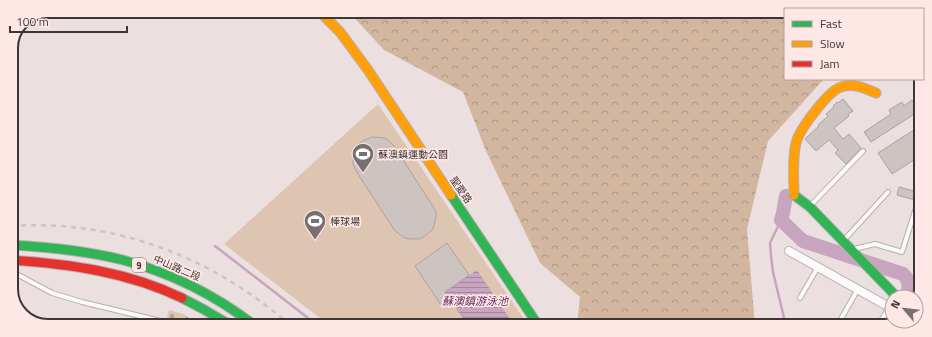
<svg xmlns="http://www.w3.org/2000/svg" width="932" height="337" font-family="'Titillium Web','Noto Sans TC',sans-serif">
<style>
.green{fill:#dec5b2}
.forest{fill:url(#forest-crowns)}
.cemetery{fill:url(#cemetery-stones)}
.water{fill:url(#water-rules)}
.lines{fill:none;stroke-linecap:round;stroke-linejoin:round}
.stream{stroke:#c8a5bf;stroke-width:2.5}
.river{stroke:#c8a5bf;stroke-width:14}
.building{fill:#cdc3c1;stroke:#aba2a0}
.lane-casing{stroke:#b8afaf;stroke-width:6}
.street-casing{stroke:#b8afaf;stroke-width:10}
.fast-casing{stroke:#b8afaf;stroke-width:11}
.slow-casing{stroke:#b8afaf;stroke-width:11}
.jam-casing{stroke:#b8afaf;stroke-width:11}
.path{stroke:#c6c2c2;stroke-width:1.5;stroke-dasharray:2 2;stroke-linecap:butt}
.lane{stroke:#fcfafa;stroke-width:4}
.street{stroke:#fcfafa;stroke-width:8}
.fast{stroke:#30b455;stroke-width:9}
.slow{stroke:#ff9f0a;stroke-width:9}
.jam{stroke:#e5322d;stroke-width:9}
.rail{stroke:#c9c6c6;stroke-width:2.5;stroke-dasharray:5 5;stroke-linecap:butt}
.labels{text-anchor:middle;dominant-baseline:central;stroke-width:3.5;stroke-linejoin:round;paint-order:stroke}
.shield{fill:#ffe7e6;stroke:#786a6a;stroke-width:1}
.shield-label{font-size:9px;font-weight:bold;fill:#3e3535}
.poi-label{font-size:10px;fill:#3e3535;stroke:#ffe7e6;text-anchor:start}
.street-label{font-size:10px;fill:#3e3535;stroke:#ffe7e6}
.water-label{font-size:11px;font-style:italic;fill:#642c5d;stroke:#ffe7e6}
.rim{fill:none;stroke:#3e3535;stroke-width:2}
</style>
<defs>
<pattern id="forest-crowns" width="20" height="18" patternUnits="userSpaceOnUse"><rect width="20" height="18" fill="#d3b6a0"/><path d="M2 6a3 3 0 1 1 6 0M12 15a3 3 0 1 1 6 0" fill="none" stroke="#ad9583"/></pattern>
<pattern id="cemetery-stones" width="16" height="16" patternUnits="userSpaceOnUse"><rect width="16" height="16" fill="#dec5b2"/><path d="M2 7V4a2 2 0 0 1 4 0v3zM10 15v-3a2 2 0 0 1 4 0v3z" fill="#b5a192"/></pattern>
<pattern id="water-rules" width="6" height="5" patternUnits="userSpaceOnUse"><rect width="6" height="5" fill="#c8a5bf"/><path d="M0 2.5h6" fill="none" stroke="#a4879c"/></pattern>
</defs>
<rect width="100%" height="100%" fill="#ebdfdf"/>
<path class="green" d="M378,104l150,221h-199l-105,-81z"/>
<path class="forest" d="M349,12l436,1v66h39l-56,62 -21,88 8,97 -178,-1 3,-28 -40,-34 -54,-112 -23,-59 -79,-42z"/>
<path class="cemetery" d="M169,310l14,4 15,10h-33z"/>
<path class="water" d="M477,270l37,55h-47l-22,-33z"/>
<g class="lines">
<path class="stream" d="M781,220l-11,23 1,13 2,16 13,54
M215,246l102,79"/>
<path class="river" d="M786,196l-3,17 -2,7 22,21 100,33c7,6 6,14 4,23
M888,325l4,-4"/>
</g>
<path class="building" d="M843,99l10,12 -5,3 1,2 -15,12 9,11 6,-5 12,14 -15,16 -11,-11 3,-3 -9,-10 -13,11 -11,-12 14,-13 -1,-1 10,-9 -2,-2 8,-7 -1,-1 4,-4 1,1z
M912,100l7,11 -48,31 -7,-10 27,-18 -2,-4 13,-8 2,4z
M920,126v30l-28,18 -14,-21z
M372,137l13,1 5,4 4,4 42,65v6l-3,12 -8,7 -6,3h-8l-6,-1 -10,-7 -39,-60 -3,-7v-6l4,-12 5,-5z
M899,187l19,5 -3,8 -18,-5z
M447,243l22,32 -24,17 5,7 -9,6 -26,-39z"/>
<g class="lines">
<g class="lane-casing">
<path id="lane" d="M811,205l52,-54
M844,240l44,-48
M854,249l21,-5 27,8 18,-57
M11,271l41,22 30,9 87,21 3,1
M800,298l18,-31
M837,326l21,-37"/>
</g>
<g class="street-casing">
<path id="street" d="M789,251l102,57 1,-2
M880,326l11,-18"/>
</g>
<g class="fast-casing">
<path id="fast" d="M451,195l87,130
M794,195l16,12 84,87 1,3
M11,245c37,2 76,6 112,15 48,13 92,35 131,65
M182,298l21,11 27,16"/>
</g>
<g class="slow-casing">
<path id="slow" d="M320,12l20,20 28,38 83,125
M794,195c0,-17 -2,-35 2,-52 3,-13 32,-52 45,-56 12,-4 24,1 35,6"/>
</g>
<g class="jam-casing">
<path id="jam" d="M11,260c59,4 117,12 171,38"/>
</g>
<path class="path" d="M778,13l7,3"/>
<use href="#lane" class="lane"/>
<use href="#street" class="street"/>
<use href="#fast" class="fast"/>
<use href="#slow" class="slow"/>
<use href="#jam" class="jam"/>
<path class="rail" d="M11,226c104,-7 201,31 279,99"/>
</g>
<defs>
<g id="stadium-pin" transform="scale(1.15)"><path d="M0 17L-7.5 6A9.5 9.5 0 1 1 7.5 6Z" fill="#7b7070" stroke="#ffe7e6"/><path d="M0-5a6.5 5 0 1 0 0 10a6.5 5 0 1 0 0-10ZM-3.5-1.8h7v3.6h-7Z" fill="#fff"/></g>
</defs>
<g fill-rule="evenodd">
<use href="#stadium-pin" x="363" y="154"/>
<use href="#stadium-pin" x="315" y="221"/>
</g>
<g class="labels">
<rect class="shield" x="132" y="258" width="14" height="14" rx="3"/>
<g class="shield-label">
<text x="139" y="265">9</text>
</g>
<g class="poi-label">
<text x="378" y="154">蘇澳鎮運動公園</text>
<text x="330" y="221">棒球場</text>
</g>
<g class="street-label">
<text transform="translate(461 190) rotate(56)">聖愛路</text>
<text transform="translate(177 268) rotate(23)">中山路二段</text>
</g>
<g class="water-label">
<text x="475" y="301">蘇澳鎮游泳池</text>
</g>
</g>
<path d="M0 0H932V337H0ZM48 18H884A30 30 0 0 1 914 48V289A30 30 0 0 1 884 319H48A30 30 0 0 1 18 289V48A30 30 0 0 1 48 18Z" fill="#ffe7e6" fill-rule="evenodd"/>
<path class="rim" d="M48 18H884A30 30 0 0 1 914 48V289A30 30 0 0 1 884 319H48A30 30 0 0 1 18 289V48A30 30 0 0 1 48 18Z"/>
<rect x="784" y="8" width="140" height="72" fill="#ffe7e6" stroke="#b2a09f"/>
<rect x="792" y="21" width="20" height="6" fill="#30b455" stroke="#b2a09f"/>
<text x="820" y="28" font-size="12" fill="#3e3535">Fast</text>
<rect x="792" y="41" width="20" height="6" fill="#ff9f0a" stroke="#b2a09f"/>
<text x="820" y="48" font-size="12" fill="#3e3535">Slow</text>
<rect x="792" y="61" width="20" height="6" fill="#e5322d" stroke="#b2a09f"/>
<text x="820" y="68" font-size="12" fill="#3e3535">Jam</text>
<g transform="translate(904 309) rotate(298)"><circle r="19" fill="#ffe7e6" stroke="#b2a09f"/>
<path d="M0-3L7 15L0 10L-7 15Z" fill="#7b7070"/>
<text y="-6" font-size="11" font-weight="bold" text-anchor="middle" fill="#3e3535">N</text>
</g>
<path d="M10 26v6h117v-6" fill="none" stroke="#3e3535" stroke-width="2"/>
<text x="16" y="26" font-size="12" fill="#3e3535" stroke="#ffe7e6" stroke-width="3" paint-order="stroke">100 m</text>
</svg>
